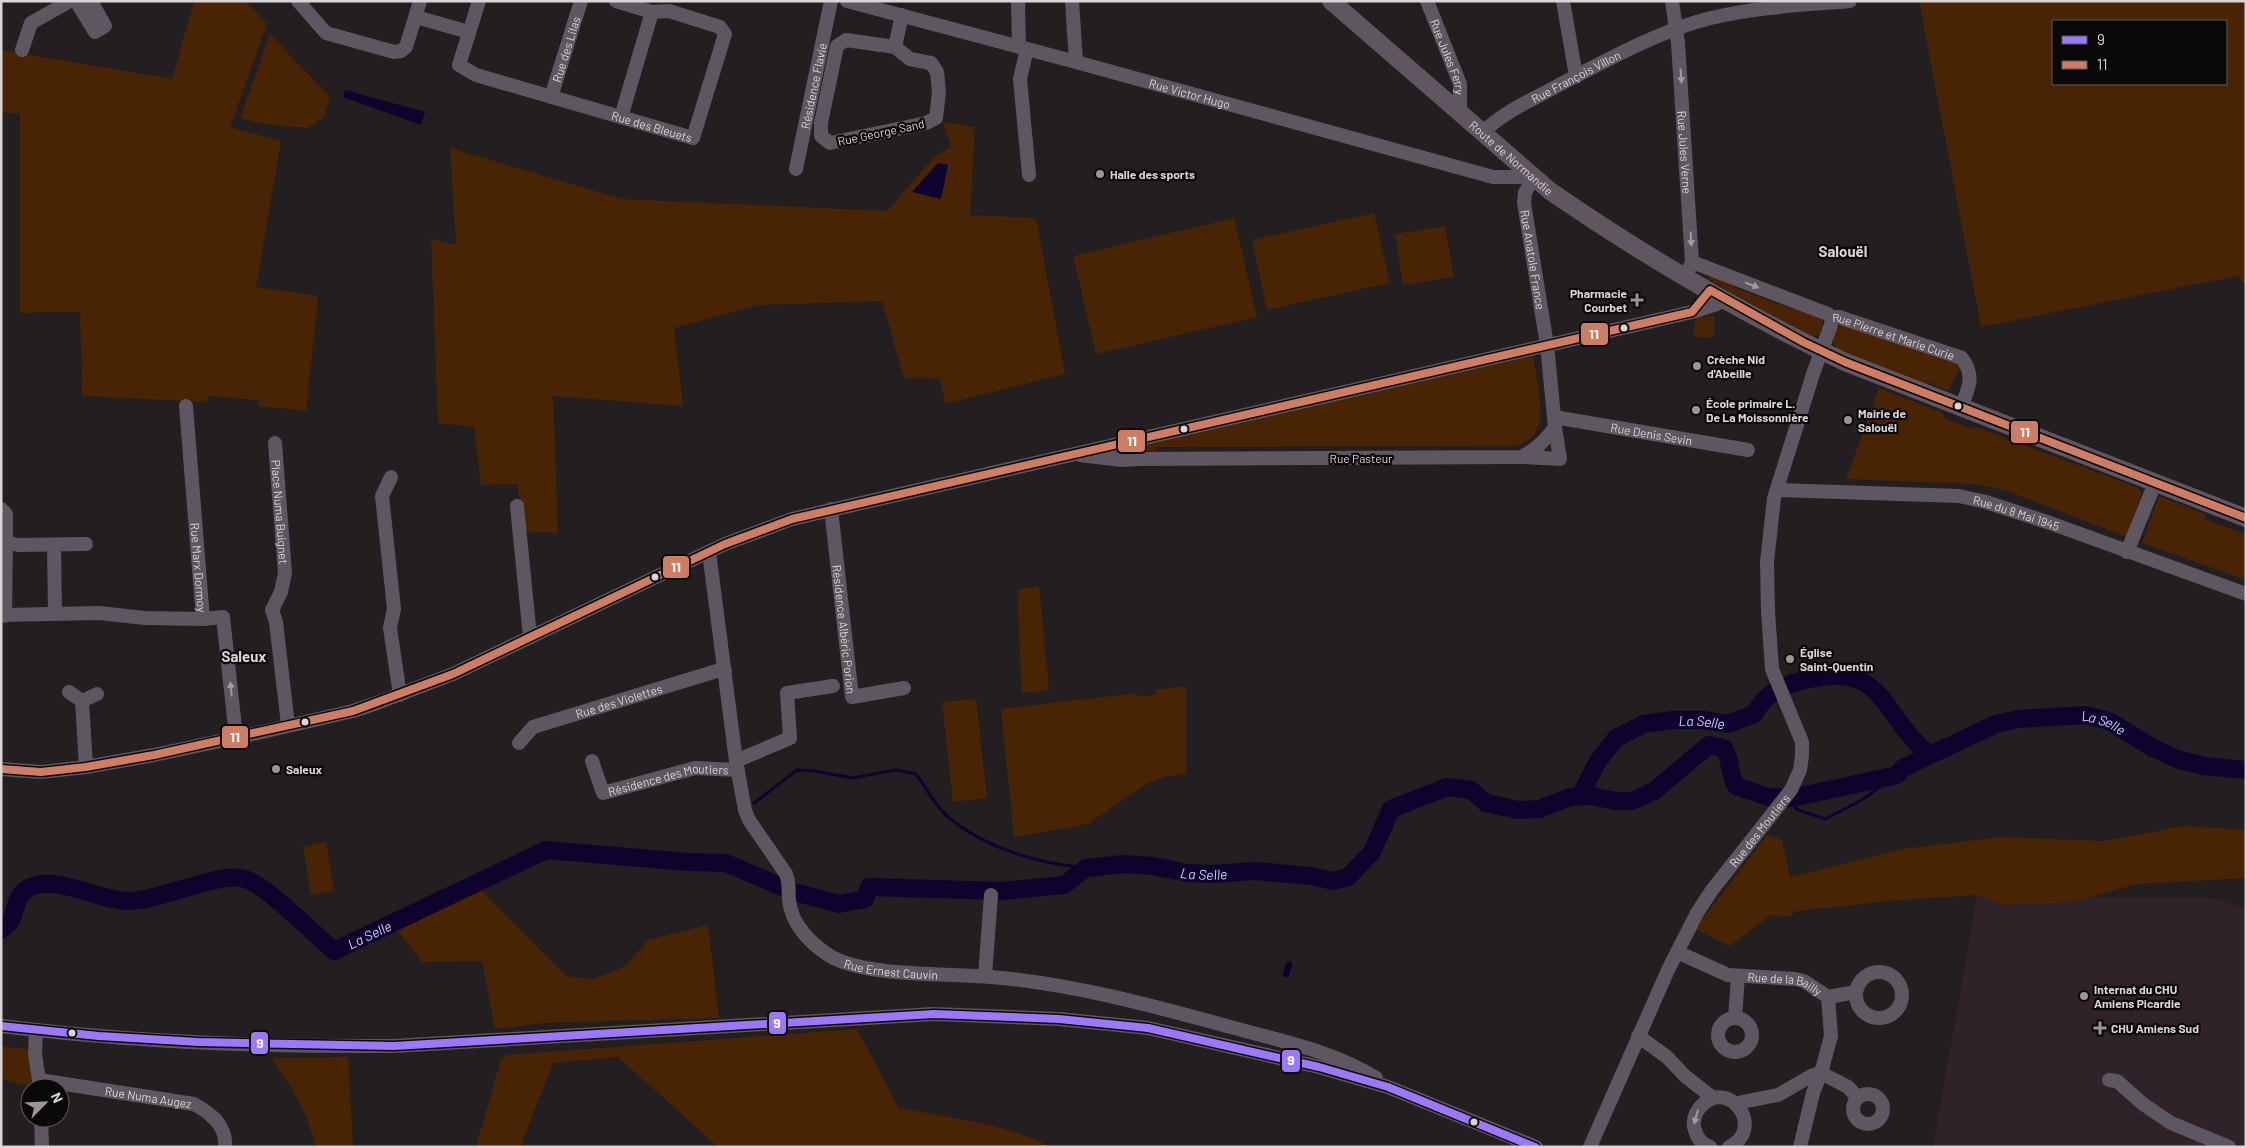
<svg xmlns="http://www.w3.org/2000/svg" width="2247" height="1148" font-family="Barlow,sans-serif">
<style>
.built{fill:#2f2228}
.green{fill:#492404;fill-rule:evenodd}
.water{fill:#0e032c}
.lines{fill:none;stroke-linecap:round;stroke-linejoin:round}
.stream{stroke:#0e032c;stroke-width:3}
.river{stroke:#0e032c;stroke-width:18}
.minor{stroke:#5e5660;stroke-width:14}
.major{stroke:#5f5661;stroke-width:18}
.bus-1-casing{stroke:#0b0809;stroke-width:11}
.bus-2-casing{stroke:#0b0809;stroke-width:11}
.bus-1{stroke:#9b78ff;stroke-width:8}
.bus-2{stroke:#ce7d63;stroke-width:8}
.oneway{fill:#a29ca1}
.poi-dot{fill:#9a9597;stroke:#0b0809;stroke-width:2}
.bus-dot{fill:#dad5d7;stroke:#0b0809;stroke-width:2}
.labels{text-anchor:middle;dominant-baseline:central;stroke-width:4.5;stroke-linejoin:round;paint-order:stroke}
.street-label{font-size:12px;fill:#dad5d7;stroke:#0b0809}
.poi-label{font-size:12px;font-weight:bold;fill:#dad5d7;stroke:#0b0809;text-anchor:start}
.water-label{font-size:14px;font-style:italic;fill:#cfccf7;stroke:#0b0809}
.quarter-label{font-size:15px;font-weight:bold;fill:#dad5d7;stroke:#0b0809}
.line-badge{stroke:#0b0809;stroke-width:2}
.badge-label{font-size:14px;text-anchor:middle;font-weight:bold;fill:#fff}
</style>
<rect width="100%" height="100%" fill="#231e20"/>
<path class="built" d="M1977,896l234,2 35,10v239h-313z"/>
<path class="green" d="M194,1h52l21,23 -37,103 51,14 -25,146 62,9 -12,115 -47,-5v-6l-50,-4 -3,6 -124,-6 -2,-84 -60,1v-199l-19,-2v-62l171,29z
M1919,1h327v285l-9,-10 -256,51zM2053,21h173v63h-173z
M270,34l60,63 -6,20 -16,11 -45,-4 -23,-6z
M943,122l32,5 -5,88 66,3 29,156 -120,30 -5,-26h-36l-22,-77 -123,4 -85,23 9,78 -130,-10 5,137 -33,-2 -8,-47 -36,1 -7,-58 -36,-4 -7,-184 25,6 -6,-97 172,51 265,12 48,-55 16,-9z
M1374,213l16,70 -123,27 -15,-70z
M1234,218l23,99 -161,37 -23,-98z
M1445,226l9,51 -51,8 -8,-51z
M1711,274l22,9v4l56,21 4,-2 27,9 3,6 -3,13 -7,3 -56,-27 -49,-32z
M1714,316v19l-3,3 -16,-1 -2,-3 3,-17z
M1842,324h9l97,38 2,-3 11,6 -13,26 -20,-9 -2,4 -88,-35 -6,-12 3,-8z
M1533,356c3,20 13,58 3,76 -4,7 -12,10 -19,14l-362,1v4h-11l-1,-7z
M1879,388l64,25 3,6 25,10 5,-2 160,60 5,4v4l-14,42 -120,-46 -32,-7 -129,-5z
M2159,496l46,18 1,6 40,14v46l-104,-37z
M1039,586l10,104 -27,3 -5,-103z
M1186,686v87l-21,4 -17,6 -60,41 -74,13 -13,-128 136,-16v4l19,-2v-5z
M976,699l11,99 -34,4 -11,-100z
M2184,826l62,4v48l-109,6 -66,18 -66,3 -28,-10 -78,5 -102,11 -7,5 -20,-1 -40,31 -35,-17 72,-94 15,5 8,37 113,-28 97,-12 105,4z
M326,842l8,49 -23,4 -8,-48z
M478,887l88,89 28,3 30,-12 24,-27 60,-15 11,93 -175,5 -49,6 -13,-68 -60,1 -28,-36z
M857,1029l42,79c51,10 106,15 152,39h-333l-100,-90 -65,6 -33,84h-44l25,-88 5,-4z
M1,1046l31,4 2,37 -33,-8z
M348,1057l5,90h-38c-7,-36 -24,-60 -44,-89z"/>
<path class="water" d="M345,90l80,22 -4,13 -78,-28z
M938,163l10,2 -7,34 -29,-7z
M1287,961l6,2 -5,15 -6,-2z"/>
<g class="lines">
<path class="stream" d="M1792,798l4,11 29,10 35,-18 37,-26
M754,803l43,-33 17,1 39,7 42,-8 21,4c10,13 19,32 32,43 39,32 89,46 138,51"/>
<g class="river">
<path id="s1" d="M1580,796l18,-35 18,-23 28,-14 29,-4h30l25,4 26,-10c12,-21 28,-29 51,-34 82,-20 75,36 125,75"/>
<path id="s2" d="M1,930c3,-3 6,-5 9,-8 7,-11 4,-25 17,-33 26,-17 74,13 103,12 31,-1 87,-28 112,-23 23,5 72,56 92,73l212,-101 142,12 38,1 68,29 45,12 26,-5 4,-12 133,4 62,-6 22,-17 37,-4 30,2 34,7 25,1 42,-3 57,5 22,5 15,-4 24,-25 19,-43 56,-22 24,3 15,13 32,7 21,-1 32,-12 20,-1 25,5h16l22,-10 55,-46 15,3c7,12 5,26 12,38l32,11 24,1 105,-23 6,-7 93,-44 22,-5 68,-4 23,6 42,26 26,12 27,7 42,4"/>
</g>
<g class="minor">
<path d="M76,1l19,31 10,-6 -14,-25"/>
<path d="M298,1l28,32 68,19 7,-1 5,-4 14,-46"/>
<path id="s3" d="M479,1l-20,64 17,10 217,63 32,-104 -5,-7 -51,-16 -17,1 -36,-11"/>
<path id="s4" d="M847,1l229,61 417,115h40l-8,16 -1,10 23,142 8,82c-9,13 -19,23 -34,30l-383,2 -16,1 -42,-5"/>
<path d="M1018,1l1,46"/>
<path d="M1072,1l4,61"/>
<path id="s5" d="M1427,1l33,83v29"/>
<path d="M1563,1l13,75"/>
<path id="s6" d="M1672,1l6,42 14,219 -4,9"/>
<path d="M416,17l53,15"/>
<path d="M846,40l49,7 15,12 21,4 6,9 2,20 -3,26 -10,5 -96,20 -9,-7v-13l16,-77z"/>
<path d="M895,47l7,-32"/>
<path d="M1027,49l-7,30 9,96"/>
<path d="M22,50l9,-27 39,-22"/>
<path id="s7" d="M551,97l30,-96"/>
<path d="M621,117l31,-105"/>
<path id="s8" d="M1482,133c21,-21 50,-33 77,-48 46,-24 102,-55 152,-67 45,-11 93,-13 139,-17"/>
<path id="s9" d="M796,169l35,-168"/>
<path id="s10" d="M1692,262l136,52 4,3h7l123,41c13,18 7,30 -1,49"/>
<path id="s11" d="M186,406l17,213 20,-2 13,120"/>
<path id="s12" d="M1554,417l194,33"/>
<path id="s13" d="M275,443l10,130 -4,19 -9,18 4,12 12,103"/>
<path d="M1522,457l38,2 -5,-32"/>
<path d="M391,477l-9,19 12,113 -4,19 10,67"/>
<path id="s14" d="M1777,490l182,6 27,6 64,21 196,71"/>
<path d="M517,506l13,131"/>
<path d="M1,509l5,5v28l12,3 68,-1"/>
<path id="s15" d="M831,509l21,188 52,-9"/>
<path d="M54,545l1,68"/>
<path id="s16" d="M709,552l27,209 9,49 4,10 37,54c4,9 2,17 3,26 2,24 22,44 41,56 35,21 119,17 161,21 84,7 166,30 247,52 47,13 97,23 138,49"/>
<path d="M2127,552l28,-69"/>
<path d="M1,615l98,-2 46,5 58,1"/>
<path d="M5,616l1,-74"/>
<path d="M69,692l13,9 15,-7"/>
<path d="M82,701l4,66"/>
<path id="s17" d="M519,743l14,-16 187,-57h5"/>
<path id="s18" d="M592,761l11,32 92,-25 43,2"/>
<path d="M736,761l54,-23 -3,-45 46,-7"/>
<path d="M1,769l40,3 45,-5 68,-12 104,-22 95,-22 24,-8 76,-29 272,-130 67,-25 900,-207 25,-8 5,-7"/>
<path id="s19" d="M1677,952l51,23 67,4 9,2 24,16 3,39 -10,37 -8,20 -13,54"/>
<circle cx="1879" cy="995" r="23"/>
<path d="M985,976l6,-81"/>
<path d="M1828,997l28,-5"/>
<path d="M1735,1018l3,-41"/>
<circle cx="1735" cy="1035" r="17"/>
<path d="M1,1026c131,16 262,21 393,20l540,-32 125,5 89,9 171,39 69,20 148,60"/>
<path id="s20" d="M36,1030l-1,24 4,26 155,24c16,9 33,21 31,43"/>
<path d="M1638,1036l29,21 18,19 28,22"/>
<path d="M2109,1080l8,1 26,23 28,19 58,24"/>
<circle cx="1868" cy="1109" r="15"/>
<path d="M1738,1106l4,-4 36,-7 33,-19 10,-3 27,14 9,10"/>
<path d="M41,1118l1,29"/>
<path id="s21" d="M1590,1147l78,-177 29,-57 15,-23 79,-100 9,-20 2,-14v-14l-30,-73 -4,-58 -1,-49 7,-64 40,-127 17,-46 1,-8"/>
<path d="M1710,1147c-9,-3 -14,-11 -16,-20 -1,-8 2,-16 8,-22 28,-27 64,24 27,42"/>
</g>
<path class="major" id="s22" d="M1331,1l219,190c93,64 193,123 295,171l401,156"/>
<g class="bus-1-casing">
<path id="bus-1" d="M1,1026l98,10 99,6 196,4 540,-32 125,5 89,9 171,39 69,20 147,60"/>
</g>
<g class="bus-2-casing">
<path id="bus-2" d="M1,769l40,3 45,-5 68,-12 199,-44 100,-37 272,-130 67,-25 900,-207 18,-22 93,52 42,20 401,156"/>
</g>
<use href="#bus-1" class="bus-1"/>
<use href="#bus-2" class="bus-2"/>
</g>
<defs><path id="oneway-solid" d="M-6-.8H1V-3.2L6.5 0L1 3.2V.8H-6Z" transform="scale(1.25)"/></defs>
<g class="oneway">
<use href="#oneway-solid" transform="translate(1681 76) rotate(86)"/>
<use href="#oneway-solid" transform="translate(1691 239) rotate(87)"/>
<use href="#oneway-solid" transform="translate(1752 285) rotate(21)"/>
<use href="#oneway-solid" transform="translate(231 689) rotate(-96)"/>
<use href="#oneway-solid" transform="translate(1696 1117) rotate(105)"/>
</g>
<g class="poi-dot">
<circle cx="1100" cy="174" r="5"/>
<path d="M1634.5 292.5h5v5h5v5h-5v5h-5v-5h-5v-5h5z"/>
<circle cx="1697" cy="366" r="5"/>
<circle cx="1696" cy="410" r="5"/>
<circle cx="1848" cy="420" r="5"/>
<circle cx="1790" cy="659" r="5"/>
<circle cx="276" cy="769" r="5"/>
<circle cx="2084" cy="996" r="5"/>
<path d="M2097.5 1020.5h5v5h5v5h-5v5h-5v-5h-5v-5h5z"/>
</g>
<g class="bus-dot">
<circle cx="1624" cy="328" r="4.5"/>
<circle cx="1958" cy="406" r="4.5"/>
<circle cx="1184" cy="429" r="4.5"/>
<circle cx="655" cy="577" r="4.5"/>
<circle cx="305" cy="722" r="4.5"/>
<circle cx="72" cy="1033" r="4.5"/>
<circle cx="1474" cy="1122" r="4.5"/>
</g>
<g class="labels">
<g class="street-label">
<text stroke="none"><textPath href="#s7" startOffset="50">Rue des Lilas</textPath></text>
<text stroke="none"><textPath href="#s5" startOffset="60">Rue Jules Ferry</textPath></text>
<text stroke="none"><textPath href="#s8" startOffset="110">Rue François Villon</textPath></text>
<text stroke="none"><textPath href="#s9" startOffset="85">Résidence Flavie</textPath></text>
<text stroke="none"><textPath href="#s4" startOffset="355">Rue Victor Hugo</textPath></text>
<text stroke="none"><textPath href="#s3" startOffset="270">Rue des Bleuets</textPath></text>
<text transform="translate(881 132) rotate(-12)">Rue George Sand</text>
<text stroke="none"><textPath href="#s6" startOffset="152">Rue Jules Verne</textPath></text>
<text stroke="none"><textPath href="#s22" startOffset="239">Route de Normandie</textPath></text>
<text stroke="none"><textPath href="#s4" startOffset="795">Rue Anatole France</textPath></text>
<text stroke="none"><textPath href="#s10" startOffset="215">Rue Pierre et Marie Curie</textPath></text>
<text stroke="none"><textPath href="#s12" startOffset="99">Rue Denis Sevin</textPath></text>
<text x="1361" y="458">Rue Pasteur</text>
<text stroke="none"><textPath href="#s13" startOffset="69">Place Numa Buignet</textPath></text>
<text stroke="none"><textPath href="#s14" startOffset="242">Rue du 8 Mai 1945</textPath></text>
<text stroke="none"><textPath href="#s11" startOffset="162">Rue Marx Dormoy</textPath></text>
<text stroke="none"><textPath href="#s15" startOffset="121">Résidence Albéric Porion</textPath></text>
<text stroke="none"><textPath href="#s17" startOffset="111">Rue des Violettes</textPath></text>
<text stroke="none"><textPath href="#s18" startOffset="101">Résidence des Moutiers</textPath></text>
<text stroke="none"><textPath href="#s21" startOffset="361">Rue des Moutiers</textPath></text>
<text stroke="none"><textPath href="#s16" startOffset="498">Rue Ernest Cauvin</textPath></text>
<text stroke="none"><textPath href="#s19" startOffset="114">Rue de la Bailly</textPath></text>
<text stroke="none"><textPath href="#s20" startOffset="161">Rue Numa Augez</textPath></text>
</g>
<g class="poi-label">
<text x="1110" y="174">Halle des sports</text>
<text x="1627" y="293" text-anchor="end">Pharmacie<tspan x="1627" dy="14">Courbet</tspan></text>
<text x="1707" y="359">Crèche Nid<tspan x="1707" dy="14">d'Abeille</tspan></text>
<text x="1706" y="403">École primaire L.<tspan x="1706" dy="14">De La Moissonnière</tspan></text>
<text x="1858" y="413">Mairie de<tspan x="1858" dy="14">Salouël</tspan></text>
<text x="1800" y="652">Église<tspan x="1800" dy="14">Saint-Quentin</tspan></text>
<text x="286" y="769">Saleux</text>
<text x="2094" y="989">Internat du CHU<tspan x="2094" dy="14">Amiens Picardie</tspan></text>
<text x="2111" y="1028">CHU Amiens Sud</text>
</g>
<g class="water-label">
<text stroke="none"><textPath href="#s1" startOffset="158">La Selle</textPath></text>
<text stroke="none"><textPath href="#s2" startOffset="2325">La Selle</textPath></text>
<text stroke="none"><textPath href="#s2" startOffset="1306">La Selle</textPath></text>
<text stroke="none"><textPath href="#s2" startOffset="428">La Selle</textPath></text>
</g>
<g class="quarter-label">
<text x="1843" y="251">Salouël</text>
<text x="244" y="656">Saleux</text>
</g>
</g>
<g class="line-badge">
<rect x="1580" y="322" width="29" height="24" rx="5" fill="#ce7d63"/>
<rect x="2010" y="420" width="29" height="24" rx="5" fill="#ce7d63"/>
<rect x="1117" y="429" width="29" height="24" rx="5" fill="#ce7d63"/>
<rect x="662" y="555" width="28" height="24" rx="5" fill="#ce7d63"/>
<rect x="221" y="725" width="28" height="24" rx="5" fill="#ce7d63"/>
<rect x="768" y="1011" width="19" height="24" rx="5" fill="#9b78ff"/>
<rect x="250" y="1031" width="19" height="24" rx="5" fill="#9b78ff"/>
<rect x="1281" y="1049" width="20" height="24" rx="5" fill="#9b78ff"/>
</g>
<g class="badge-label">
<text x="1594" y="339">11</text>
<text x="2025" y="437">11</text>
<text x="1132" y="446">11</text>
<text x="676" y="572">11</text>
<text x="235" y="742">11</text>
<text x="777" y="1028">9</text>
<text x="260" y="1048">9</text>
<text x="1291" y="1065">9</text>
</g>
<rect width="2247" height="1148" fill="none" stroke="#dad5d7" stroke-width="5"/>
<rect x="2052" y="20" width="175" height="65" fill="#0b0809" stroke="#5e5a5b"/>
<rect x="2062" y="36" width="25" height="8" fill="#9b78ff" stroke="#5e5a5b"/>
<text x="2097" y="45" font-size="15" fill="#dad5d7">9</text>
<rect x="2062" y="61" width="25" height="8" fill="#ce7d63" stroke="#5e5a5b"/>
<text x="2097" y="70" font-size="15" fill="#dad5d7">11</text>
<g transform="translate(45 1103) rotate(66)"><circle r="24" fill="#0b0809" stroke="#5e5a5b"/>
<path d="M0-4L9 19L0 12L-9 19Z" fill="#9a9597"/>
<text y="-8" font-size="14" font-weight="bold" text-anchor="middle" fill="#dad5d7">N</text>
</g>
</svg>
